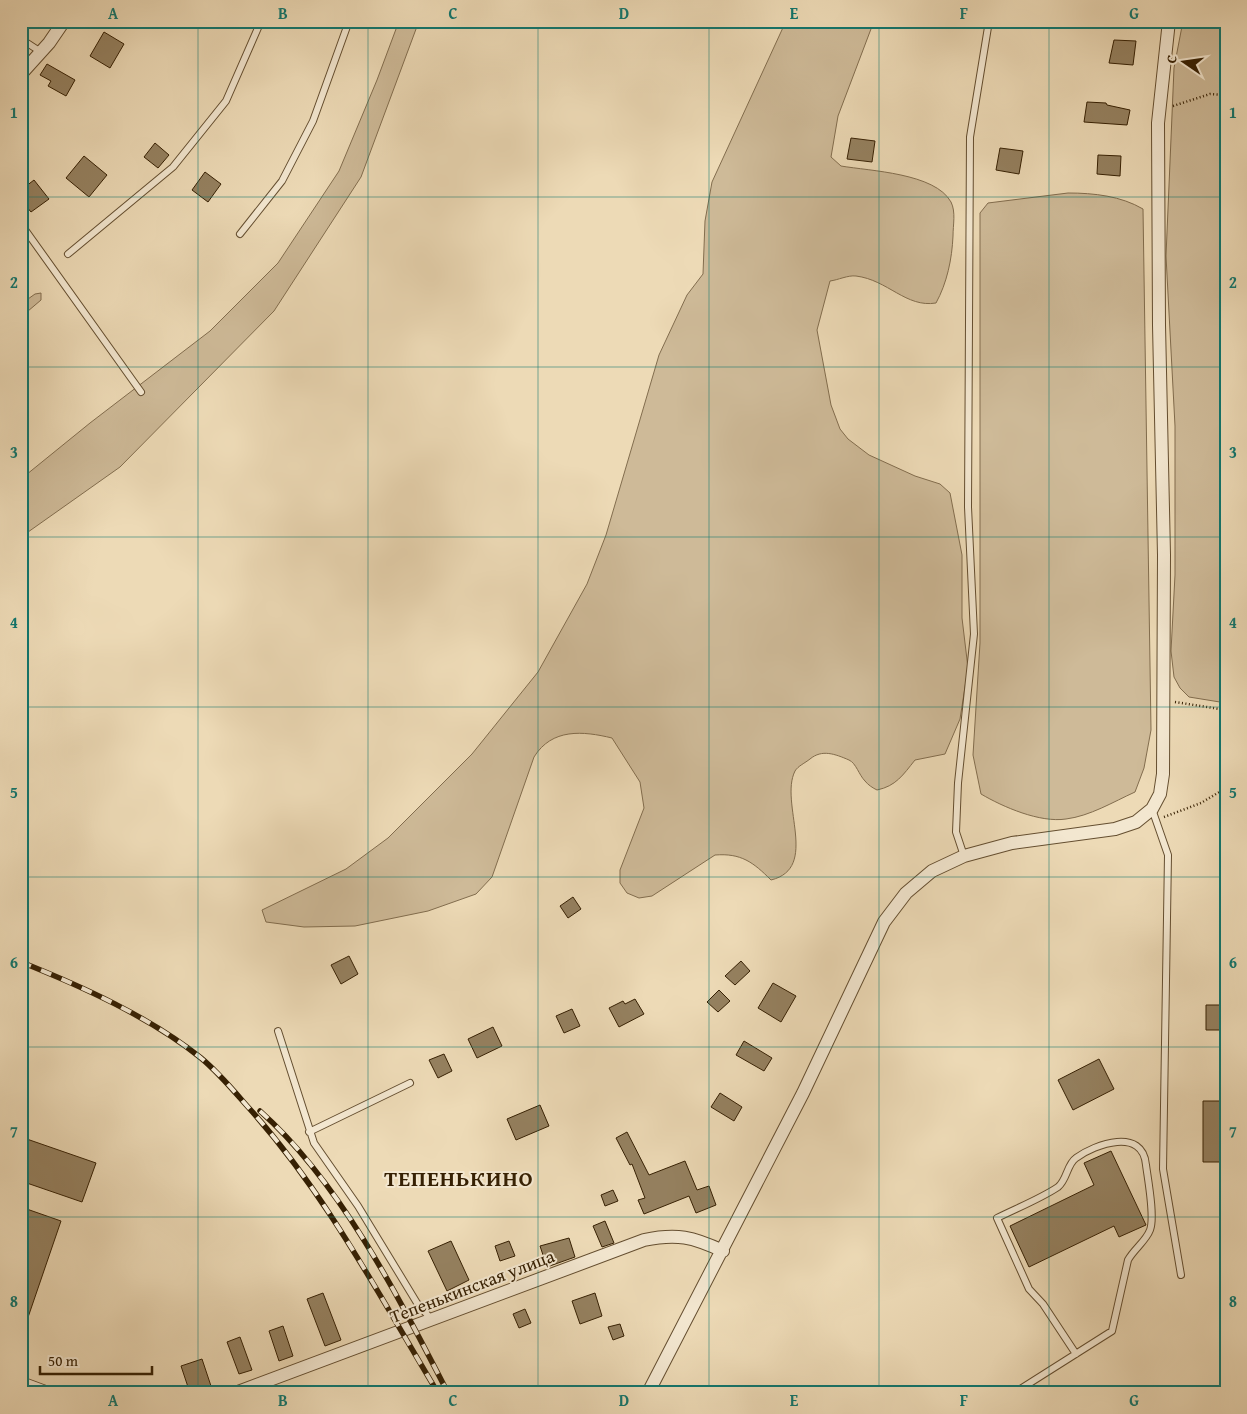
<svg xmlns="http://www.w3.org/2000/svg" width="1247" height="1414" font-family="'Gentium Book Plus',serif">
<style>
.green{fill:#ceba98;stroke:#826d4e}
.building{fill:#958160;stroke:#362003}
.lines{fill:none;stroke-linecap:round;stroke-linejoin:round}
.lane-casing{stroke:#644e30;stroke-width:8}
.street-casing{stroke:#644e30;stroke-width:14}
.path{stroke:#362003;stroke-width:2.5;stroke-dasharray:1 2.5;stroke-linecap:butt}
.lane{stroke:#f3e7d0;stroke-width:6}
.street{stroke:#f3e7d0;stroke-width:12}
.rail-casing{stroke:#362003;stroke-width:5.5}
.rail{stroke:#f3e7d0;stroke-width:4;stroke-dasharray:11;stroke-linecap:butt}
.grid{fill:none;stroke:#0f766e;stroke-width:1;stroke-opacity:0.55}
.labels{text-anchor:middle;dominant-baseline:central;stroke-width:4;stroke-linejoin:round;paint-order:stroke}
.street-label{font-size:18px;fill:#362003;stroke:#f3e7d0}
.district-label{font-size:22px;font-weight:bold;letter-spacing:1px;fill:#362003;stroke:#f3e7d0}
.neatline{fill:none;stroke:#0f766e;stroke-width:2}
.grid-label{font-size:16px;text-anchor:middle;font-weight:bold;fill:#0f766e}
</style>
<rect width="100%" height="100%" fill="#eddab6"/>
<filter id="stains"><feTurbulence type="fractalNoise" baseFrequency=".004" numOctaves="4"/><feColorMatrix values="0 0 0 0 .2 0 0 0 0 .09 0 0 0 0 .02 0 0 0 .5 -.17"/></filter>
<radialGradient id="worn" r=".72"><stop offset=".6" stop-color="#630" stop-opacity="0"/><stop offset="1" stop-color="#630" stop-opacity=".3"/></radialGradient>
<path class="green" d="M399,21h20l-58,156 -87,134 -154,156 -99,70v-58l69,-56 120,-92 68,-68 61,-92 38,-91z
M786,21h88l-36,95 -7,41 10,9c29,5 94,7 110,36 5,10 2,23 2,34 -1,23 -6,47 -17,67 -30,5 -48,-23 -80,-27 -8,-1 -18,4 -26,5l-13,49 14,75 9,24 8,10 21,16 46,21 25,8 10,9 12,62v63l6,50 -8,51 -15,35 -30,6c-12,15 -19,26 -38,30 -4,-2 -9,-5 -12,-9 -6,-6 -9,-18 -16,-21 -14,-6 -27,-11 -39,-1 -5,4 -12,7 -15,12 -16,32 25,97 -24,109 -18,-18 -30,-27 -56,-25l-63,41 -13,2 -12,-5 -7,-10v-13l24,-62 -4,-26 -28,-44c-29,-7 -60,-10 -78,19l-42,120 -16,17 -48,17 -73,15 -51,1 -38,-5 -4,-12 84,-41 42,-31 84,-84 66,-82 49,-88 19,-49 53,-180 28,-60 16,-21 2,-53 7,-39z
M1183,21h43v682l-37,-6 -9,-9 -6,-11 -3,-26 4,-76v-149l-9,-170 8,-188z
M1068,193c26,0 53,3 75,16l8,521 -7,38 -9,24c-22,10 -45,24 -69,27 -26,4 -63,-12 -85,-25l-8,-39 7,-112v-430l8,-10z
M41,293v7l-20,17v-13l14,-10z"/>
<path class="building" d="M104,32l20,12 -14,24 -20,-12z
M1114,40l22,1 -3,24 -24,-2z
M47,64l28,16 -9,16 -18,-10 3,-5 -11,-6z
M1087,102l19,1 1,2 23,5 -3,15 -43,-3z
M851,138l24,3 -3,21 -25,-3z
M155,143l14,12 -11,13 -14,-11z
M1000,148l23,3 -4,23 -23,-4z
M1098,155l23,1 -1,20 -23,-2z
M84,156l23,19 -18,22 -23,-19z
M205,172l16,12 -13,18 -16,-12z
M34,180l15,19 -18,13 -10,-12v-10z
M573,897l8,12 -13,9 -8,-12z
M349,956l9,18 -17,10 -10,-19z
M741,961l9,10 -15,14 -10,-9z
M773,983l23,13 -15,26 -23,-14z
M719,990l11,11 -12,11 -11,-10z
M635,999l9,15 -25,13 -10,-19 14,-7 2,3z
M1206,1005h20v25h-20z
M572,1009l8,17 -16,7 -8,-17z
M493,1027l9,19 -25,12 -9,-19z
M744,1041l28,17 -8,13 -28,-16z
M444,1054l8,17 -14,7 -9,-18z
M1099,1059l15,30 -41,21 -15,-30z
M720,1093l22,14 -8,14 -23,-14z
M1203,1101h23v61h-23z
M540,1105l9,21 -33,14 -9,-21z
M627,1132l22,43 36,-14 12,29 12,-4 7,19 -20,8 -7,-17 -45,18 -6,-14 7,-2 -13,-34 -2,1 -14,-27z
M21,1137l75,26 -14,39 -61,-21z
M1111,1151l35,74 -27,12 -5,-11 -85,41 -19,-41 84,-41 -10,-22z
M613,1190l5,11 -13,5 -4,-11z
M21,1207l40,14 -38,111h-2z
M605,1221l9,22 -12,4 -9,-21z
M569,1238l6,19 -28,10 -7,-21z
M451,1241l18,39 -22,11 -19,-40z
M509,1241l6,15 -15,5 -5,-15z
M323,1293l18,47 -16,6 -18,-47z
M595,1293l7,23 -22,8 -8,-23z
M525,1309l6,14 -12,5 -6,-14z
M620,1324l4,12 -11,4 -5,-13z
M283,1326l10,30 -14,5 -10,-30z
M240,1337l12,33 -13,4 -12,-32z
M202,1359l9,27 -21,7 -9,-27z"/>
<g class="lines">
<g class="lane-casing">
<path id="lane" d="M21,39l20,13
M21,224l120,168
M240,234l42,-53 31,-60 36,-100
M68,254l105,-87 53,-66 35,-80
M1152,809l16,46 -5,314 18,106
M964,856l-8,-24 2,-49 16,-149 -6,-127 2,-370 19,-116
M278,1031l36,112 44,63 59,97 14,16
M309,1132l101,-49
M1014,1393l98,-62 16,-71c6,-11 18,-19 22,-30 5,-13 -2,-50 -4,-65 -3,-38 -51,-21 -70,-7 -9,6 -9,22 -18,29 -18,12 -41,21 -61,31l32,71 14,15 33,50"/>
</g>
<g class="street-casing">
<path id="street" d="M21,74l28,-31 15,-22
M21,1383l27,10
M235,1393l409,-153c33,-7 49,-3 79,11
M648,1393l155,-300 81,-171 22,-29 26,-22 32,-15 48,-13 103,-14 21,-7 16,-13 8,-15 3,-20 1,-219 -5,-230 -1,-202 11,-102"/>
</g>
<path class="path" d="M1173,106l37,-12 16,1
M1175,702l51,8
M1164,817l37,-14 25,-15"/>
<use href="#lane" class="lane"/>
<use href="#street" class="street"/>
<g class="rail-casing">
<path id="rail" d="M21,962c60,24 129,55 180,96 17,14 32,32 47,49 77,85 131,188 190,286
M260,1111c81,72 139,187 188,282"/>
</g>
<use href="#rail" class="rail"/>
</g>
<path class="grid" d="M198,21v1372M368,21v1372M538,21v1372M709,21v1372M879,21v1372M1049,21v1372M21,197h1205M21,367h1205M21,537h1205M21,707h1205M21,877h1205M21,1047h1205M21,1217h1205"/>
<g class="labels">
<g class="street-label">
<text transform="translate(472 1286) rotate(-21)">Тепенькинская улица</text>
</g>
<g class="district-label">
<text x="459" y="1178">ТЕПЕНЬКИНО</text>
</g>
</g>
<rect width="1247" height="1414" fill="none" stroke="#eddab6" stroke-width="55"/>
<g transform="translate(1184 62) rotate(283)" stroke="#f3e7d0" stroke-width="4" paint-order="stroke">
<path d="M0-4L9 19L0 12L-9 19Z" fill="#362003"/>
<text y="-8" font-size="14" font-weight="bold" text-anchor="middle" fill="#362003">С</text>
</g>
<path d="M40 1366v8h112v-8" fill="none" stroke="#362003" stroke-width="2.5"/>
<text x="48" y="1366" font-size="15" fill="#362003" stroke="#f3e7d0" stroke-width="4" paint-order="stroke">50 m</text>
<rect x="28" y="28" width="1192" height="1358" class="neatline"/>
<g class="grid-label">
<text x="113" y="19">A</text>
<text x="283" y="19">B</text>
<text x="453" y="19">C</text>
<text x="624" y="19">D</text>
<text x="794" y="19">E</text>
<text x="964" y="19">F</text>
<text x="1134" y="19">G</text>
<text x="14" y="118">1</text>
<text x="1233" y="118">1</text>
<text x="14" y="288">2</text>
<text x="1233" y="288">2</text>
<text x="14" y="458">3</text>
<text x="1233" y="458">3</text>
<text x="14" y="628">4</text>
<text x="1233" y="628">4</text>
<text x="14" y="798">5</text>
<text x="1233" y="798">5</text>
<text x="14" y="968">6</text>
<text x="1233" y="968">6</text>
<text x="14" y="1137">7</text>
<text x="1233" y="1137">7</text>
<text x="14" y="1307">8</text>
<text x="1233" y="1307">8</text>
<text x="113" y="1406">A</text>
<text x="283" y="1406">B</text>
<text x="453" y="1406">C</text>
<text x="624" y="1406">D</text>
<text x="794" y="1406">E</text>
<text x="964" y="1406">F</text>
<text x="1134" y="1406">G</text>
</g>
<rect width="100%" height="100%" filter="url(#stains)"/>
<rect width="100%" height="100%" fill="url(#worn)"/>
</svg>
